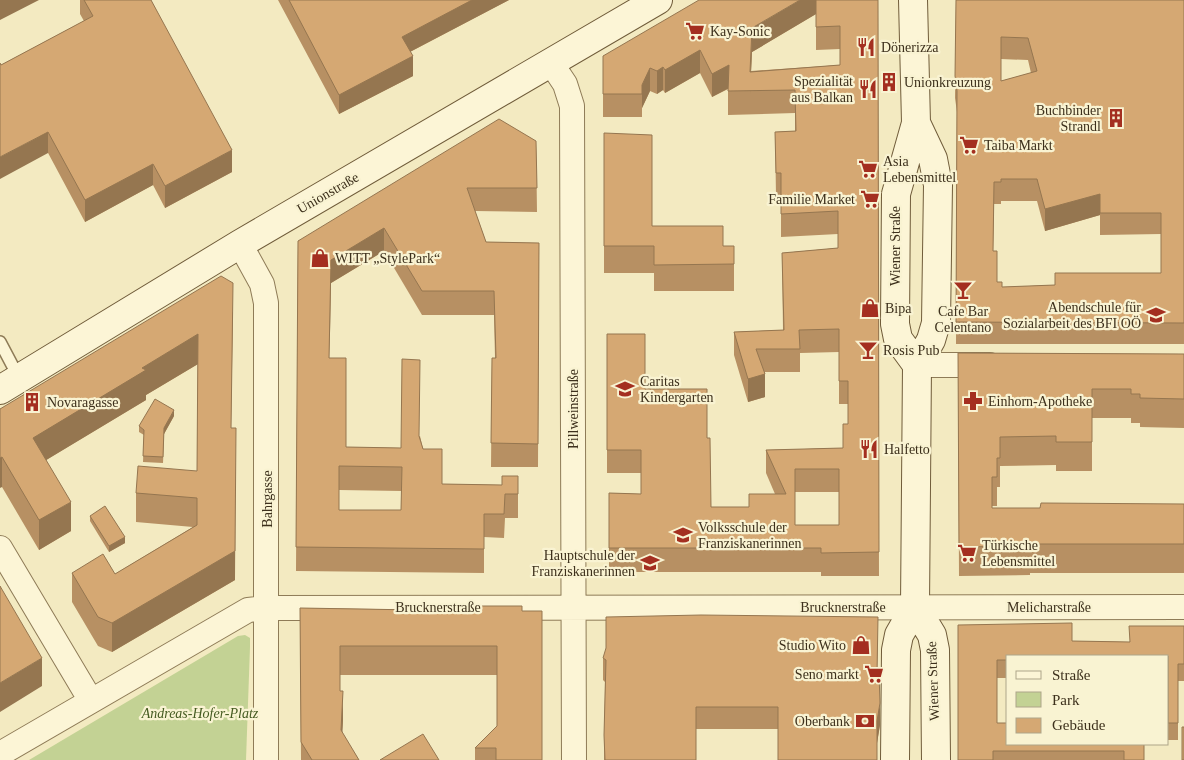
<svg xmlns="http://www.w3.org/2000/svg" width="1184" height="760" font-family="'Times New Roman',serif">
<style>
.green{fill:#c3d294}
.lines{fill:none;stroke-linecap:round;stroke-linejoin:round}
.service-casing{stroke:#8e7b57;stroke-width:14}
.minor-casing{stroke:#8e7b57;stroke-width:26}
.secondary-casing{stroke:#705c3a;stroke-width:30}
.service{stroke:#fcf5d6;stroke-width:11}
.minor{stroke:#fcf5d6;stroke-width:24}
.secondary{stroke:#fcf5d6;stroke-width:28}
.wall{fill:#b79063;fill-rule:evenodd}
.shaded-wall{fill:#957650}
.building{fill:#d5a873;stroke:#957650;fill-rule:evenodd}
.labels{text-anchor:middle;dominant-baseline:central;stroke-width:4.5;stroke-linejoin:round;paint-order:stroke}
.poi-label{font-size:14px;fill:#3d301c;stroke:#f9f3d2;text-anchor:start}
.street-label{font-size:14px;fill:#3d301c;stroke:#f9f3d2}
.park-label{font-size:14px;font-style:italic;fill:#455b21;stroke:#f9f3d2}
</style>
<rect width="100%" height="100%" fill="#f3eac1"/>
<path class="green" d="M245,635l5,3v9l-4,113h-217l209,-124z"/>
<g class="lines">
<g class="service-casing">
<path id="service" d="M0,342l19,36"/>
</g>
<g class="minor-casing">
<path id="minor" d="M551,63l14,21 7,22 2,654
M240,244l22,40 4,19v457
M917,365h73
M0,548l91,153
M0,754l248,-144 19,-2 917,-1"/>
</g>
<g class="secondary-casing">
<path id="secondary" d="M913,0l3,123 -20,71 -1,130 3,15 19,26
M0,390l240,-146 418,-244
M915,607l17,28 3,15 1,110
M895,760l1,-110 3,-15 16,-28 2,-242 14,-25 5,-17 2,-138 -5,-26 -17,-36"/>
</g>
<use href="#service" class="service"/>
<use href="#minor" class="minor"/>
<use href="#secondary" class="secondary"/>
</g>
<path class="wall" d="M80,0h71l81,172 -67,36 -12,-23 -68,37 -84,-157 83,-44 -4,-7z
M278,0h231l-99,52 3,24 -74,38z
M878,0l1,576h-58v-4h-212v-79l32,1v-21h-34v-139l38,55 62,49 4,69h38l26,-13 -9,-21v-23l77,-2 5,-24v-20h-9v-52l-39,1v19h-35v25l-17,5 -14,-47v-23l49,-2 -1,-77 56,-5v-14l-57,3v-41h-5l-1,-64 20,-1v-18l-67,2v-26l-16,8 -12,-24 -35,20 -2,-3 -6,4 -7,-3 -8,17v9h-39v-61zM816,14v36l24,-1v16l-89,6 1,-19zM795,492h44v33h-44z
M956,0h228v344h-228l1,-232 -2,-14zM1001,59l27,1 3,13 -30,8zM1001,201h36l8,30 55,-16v20l61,-1v39l-106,12 -53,2 -5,-5 -4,-31 1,-47h7z
M604,133l48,93 71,20h11v45h-80v-18h-50z
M536,141l1,71 -62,-1 11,31 53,1 -1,224h-47l1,-109h3l-1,-43h-72l-38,-64 -53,32 -2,75 17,89 55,1 19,-12 3,13 19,35 60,1 16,-9v42h-13l-1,20 -20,-1v36l-188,-2 2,-330zM339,490l63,1 -1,19h-62z
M233,312l-2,116 4,152 -123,72 -14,-6 -26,-44v-29l43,1 78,-47 -57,-5v-29l61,-22 1,-107 -52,31v5l-100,60 25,71 -32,19 -37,-63 -2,-78z
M958,353l226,1v74l-44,-1v-4h-9v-5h-39v53h-36v-6l-56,1v21h-3v19h-5v2h48l144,-4v69h-154v2l-71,1z
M174,416l-10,18 -1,29 -20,-1 1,-27 -5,-3v-6z
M90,516l35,27 -16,9 -19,-31z
M300,608l222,3 20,149h-67v-12l22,-22v-51h-157v16l3,29 -1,13 17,27h-58z
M958,625l114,16 57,1 55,-16v55h-6v59h-10v-84h-160v22h-11v45l147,21v16h-186z
M878,640l-1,33 3,52 -3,18 -99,-14h-82v31h-92l1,-78 -2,-2v-22z"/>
<path class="shaded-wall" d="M0,0h39l-39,20z
M472,0h37l-107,56v-19z
M800,0h16v14l-64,38 -2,43 2,-67z
M700,50v23l-35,20v-23z
M413,56v20l-74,38v-19z
M729,65v23l-17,9v-23z
M663,67v23l-6,4v-23z
M650,68v23l-8,17v-23z
M48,132v21l-48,26v-22z
M232,150v22l-67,36v-22z
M153,164v21l-68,37v-22z
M1100,194v21l-55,16v-22z
M384,228v23l-53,32 -2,99 2,-122z
M198,334v30l-52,31v5l-113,68v-30l109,-70z
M765,374v23l-17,5v-23z
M174,410v6l-10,18 -1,29 1,-35z
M236,428l-1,152 -123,72v-29l123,-72z
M2,457v30l-2,1v-30z
M71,502v29l-32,19v-30z
M125,537v6l-16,9v-6z
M42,658v28l-42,26v-29z
M343,691v29l-2,39v-29z
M880,703v22l-3,18v-22z"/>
<path class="building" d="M84,0h67l81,150 -67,36 -12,-22 -68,36 -37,-68 -48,25v-94l1,2 92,-49z
M289,0h183l-70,37 11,19 -74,39z
M699,0h101l-48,28 -2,44 90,-7v-39l-24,1v-27h62l1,552 -58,1v-5h-212v-55l32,1v-44h-34v-116h38v55h62v49h3l1,69h38v-13h37l-20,-44 77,-2v-24h5v-43h-9v-52l-40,1 1,19h-44l9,25 -17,5 -14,-47 50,-2 -2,-77 56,-5v-37l-57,3v-41h-5l-1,-41 21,-1 -1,-41 -67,1 1,-26 -17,9 -12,-24 -35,20 -2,-3 -6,4 -7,-3 -8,17v9h-39v-38zM795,469h44v56h-44z
M956,0h228v323l-228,-1 1,-231 -2,-15zM1001,37l27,1 9,33 -36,10zM1001,179h36l8,30 55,-15v19h61v60h-106v12l-53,2v-5h-5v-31h-4l1,-69h7z
M499,119l37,22 1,47h-70l19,54 53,1 -1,201 -47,-1 1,-85h4l-2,-67h-72l-38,-63 -53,32 -2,98h17v89l55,1 1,-89 18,1 -1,76 4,13h19v35l60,1v-9h16v18h-13l-1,20h-20v35l-188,-2 2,-306zM339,466l63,1 -1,43h-62z
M604,133l48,2v91h71v20h11v18l-80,1v-19h-50z
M221,276l12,7 -2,145h5l-1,123 -123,72 -14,-6 -26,-44 31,-19 12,20 82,-49v-27l-61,-5 2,-27 59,5 1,-137 -56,34 4,2 -113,68 38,64 -32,18 -37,-63 -2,1v-49z
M958,353l226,1v45l-44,-1v-4h-9v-5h-39v53h-36v-6l-56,1v21h-3v19h-5v31h48l1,-5 143,1v40h-154v2l-71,1z
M155,399l19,11 -10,18 -1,29 -20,-1 1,-26 -5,-4z
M105,506l20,31 -16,9 -19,-30z
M0,586l42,72 -42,25z
M476,606h46v5h20v149h-46v-12h-21l22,-22v-80h-157v45h3l-2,39 18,30h-47l-11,-18 -1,-134 176,3z
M701,615l177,2 -1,56h2l1,30 -3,18v39h-99v-53h-82v53h-91l-1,-25 2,-75 -3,-2 3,-10v-31z
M1072,623v18l58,1 -1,-16h55v38h-6v59h-10v-67h-160v4h-11v63h11v21h136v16h-20v-9h-131v9h-35v-135z
M1182,727h2v33h-2z
M423,734l16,26h-59z"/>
<defs>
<g id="supermarket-bare" transform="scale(1.5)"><path d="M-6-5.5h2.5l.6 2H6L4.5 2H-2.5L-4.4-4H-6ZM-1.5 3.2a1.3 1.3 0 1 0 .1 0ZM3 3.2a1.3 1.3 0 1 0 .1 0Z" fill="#a42f20" stroke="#f9f3d2" stroke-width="2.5" paint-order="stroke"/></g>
<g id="restaurant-bare" transform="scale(1.5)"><path d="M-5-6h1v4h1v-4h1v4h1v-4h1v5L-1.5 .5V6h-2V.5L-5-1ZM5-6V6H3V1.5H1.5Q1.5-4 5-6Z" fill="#a42f20" stroke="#f9f3d2" stroke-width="2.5" paint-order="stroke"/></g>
<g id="building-bare" transform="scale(1.5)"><path d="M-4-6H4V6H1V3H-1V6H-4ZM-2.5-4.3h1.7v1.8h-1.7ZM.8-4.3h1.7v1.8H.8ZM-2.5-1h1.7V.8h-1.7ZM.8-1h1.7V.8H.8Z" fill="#a42f20" stroke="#f9f3d2" stroke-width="2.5" paint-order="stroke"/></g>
<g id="shop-bare" transform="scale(1.5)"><path d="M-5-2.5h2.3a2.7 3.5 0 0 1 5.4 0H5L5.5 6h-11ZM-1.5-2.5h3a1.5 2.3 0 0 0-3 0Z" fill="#a42f20" stroke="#f9f3d2" stroke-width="2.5" paint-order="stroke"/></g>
<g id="bar-bare" transform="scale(1.5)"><path d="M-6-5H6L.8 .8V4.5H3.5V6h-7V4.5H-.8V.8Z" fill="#a42f20" stroke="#f9f3d2" stroke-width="2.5" paint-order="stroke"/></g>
<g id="school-bare" transform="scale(1.5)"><path d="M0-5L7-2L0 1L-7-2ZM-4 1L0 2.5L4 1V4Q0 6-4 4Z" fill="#a42f20" stroke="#f9f3d2" stroke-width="2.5" paint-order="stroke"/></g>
<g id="pharmacy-bare" transform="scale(1.5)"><path d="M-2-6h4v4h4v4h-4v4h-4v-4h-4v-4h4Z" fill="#a42f20" stroke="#f9f3d2" stroke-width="2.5" paint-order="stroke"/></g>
<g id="bank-bare" transform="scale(1.5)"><path d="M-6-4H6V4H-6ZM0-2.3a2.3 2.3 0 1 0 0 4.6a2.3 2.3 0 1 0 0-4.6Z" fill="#a42f20" stroke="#f9f3d2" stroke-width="2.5" paint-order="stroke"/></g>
</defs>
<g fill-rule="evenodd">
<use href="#supermarket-bare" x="695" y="31"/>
<use href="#restaurant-bare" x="866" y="47"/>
<use href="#building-bare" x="889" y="82"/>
<use href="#restaurant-bare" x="868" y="89"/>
<use href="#building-bare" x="1116" y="118"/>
<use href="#supermarket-bare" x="969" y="145"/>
<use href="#supermarket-bare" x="868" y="169"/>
<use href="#supermarket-bare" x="870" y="199"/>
<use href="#shop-bare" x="320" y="258"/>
<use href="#bar-bare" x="963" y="290"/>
<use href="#shop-bare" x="870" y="308"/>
<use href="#school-bare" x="1156" y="315"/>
<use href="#bar-bare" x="868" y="350"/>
<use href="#school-bare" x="625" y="389"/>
<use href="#pharmacy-bare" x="973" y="401"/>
<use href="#building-bare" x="32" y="402"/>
<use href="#restaurant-bare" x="869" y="449"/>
<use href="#school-bare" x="683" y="535"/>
<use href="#supermarket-bare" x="967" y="553"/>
<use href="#school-bare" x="650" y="563"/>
<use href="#shop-bare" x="861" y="645"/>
<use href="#supermarket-bare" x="874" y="674"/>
<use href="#bank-bare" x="865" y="721"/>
</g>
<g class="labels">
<g class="poi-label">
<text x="710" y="31">Kay-Sonic</text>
<text x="881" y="47">Dönerizza</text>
<text x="853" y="81" text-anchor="end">Spezialität<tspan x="853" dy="16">aus Balkan</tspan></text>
<text x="904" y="82">Unionkreuzung</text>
<text x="1101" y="110" text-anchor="end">Buchbinder<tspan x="1101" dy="16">Strandl</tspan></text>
<text x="984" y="145">Taiba Markt</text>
<text x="883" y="161">Asia<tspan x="883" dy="16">Lebensmittel</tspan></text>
<text x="855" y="199" text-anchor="end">Familie Market</text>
<text x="335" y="258">WITT „StylePark“</text>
<text x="1141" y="307" text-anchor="end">Abendschule für<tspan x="1141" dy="16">Sozialarbeit des BFI OÖ</tspan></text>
<text x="885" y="308">Bipa</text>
<text x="963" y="311" text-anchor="middle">Cafe Bar<tspan x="963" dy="16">Celentano</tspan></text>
<text x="883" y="350">Rosis Pub</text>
<text x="640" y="381">Caritas<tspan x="640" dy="16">Kindergarten</tspan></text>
<text x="988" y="401">Einhorn-Apotheke</text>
<text x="47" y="402">Novaragasse</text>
<text x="884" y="449">Halfetto</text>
<text x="698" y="527">Volksschule der<tspan x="698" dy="16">Franziskanerinnen</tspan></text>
<text x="982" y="545">Türkische<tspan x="982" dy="16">Lebensmittel</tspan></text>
<text x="635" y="555" text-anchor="end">Hauptschule der<tspan x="635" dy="16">Franziskanerinnen</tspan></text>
<text x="846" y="645" text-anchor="end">Studio Wito</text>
<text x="859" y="674" text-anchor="end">Seno markt</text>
<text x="850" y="721" text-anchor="end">Oberbank</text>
</g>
<g class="street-label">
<text transform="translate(328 193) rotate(-30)">Unionstraße</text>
<text transform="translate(895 246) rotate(-90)">Wiener Straße</text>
<text transform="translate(573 409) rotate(-90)">Pillweinstraße</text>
<text transform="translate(267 499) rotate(-90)">Bahrgasse</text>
<text x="438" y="607">Brucknerstraße</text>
<text x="843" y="607">Brucknerstraße</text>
<text x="1049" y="607">Melicharstraße</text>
<text transform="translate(933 681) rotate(-92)">Wiener Straße</text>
</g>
<g class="park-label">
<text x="200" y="713">Andreas-Hofer-Platz</text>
</g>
</g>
<rect x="1006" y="655" width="162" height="90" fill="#f9f3d2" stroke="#aea589"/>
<rect x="1016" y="671" width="25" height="8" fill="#fcf5d6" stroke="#aea589"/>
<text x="1052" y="680" font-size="15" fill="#3d301c">Straße</text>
<rect x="1016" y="692" width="25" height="15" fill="#c3d294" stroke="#aea589"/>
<text x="1052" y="705" font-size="15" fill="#3d301c">Park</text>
<rect x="1016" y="718" width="25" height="15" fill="#d5a873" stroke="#aea589"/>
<text x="1052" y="730" font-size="15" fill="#3d301c">Gebäude</text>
</svg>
